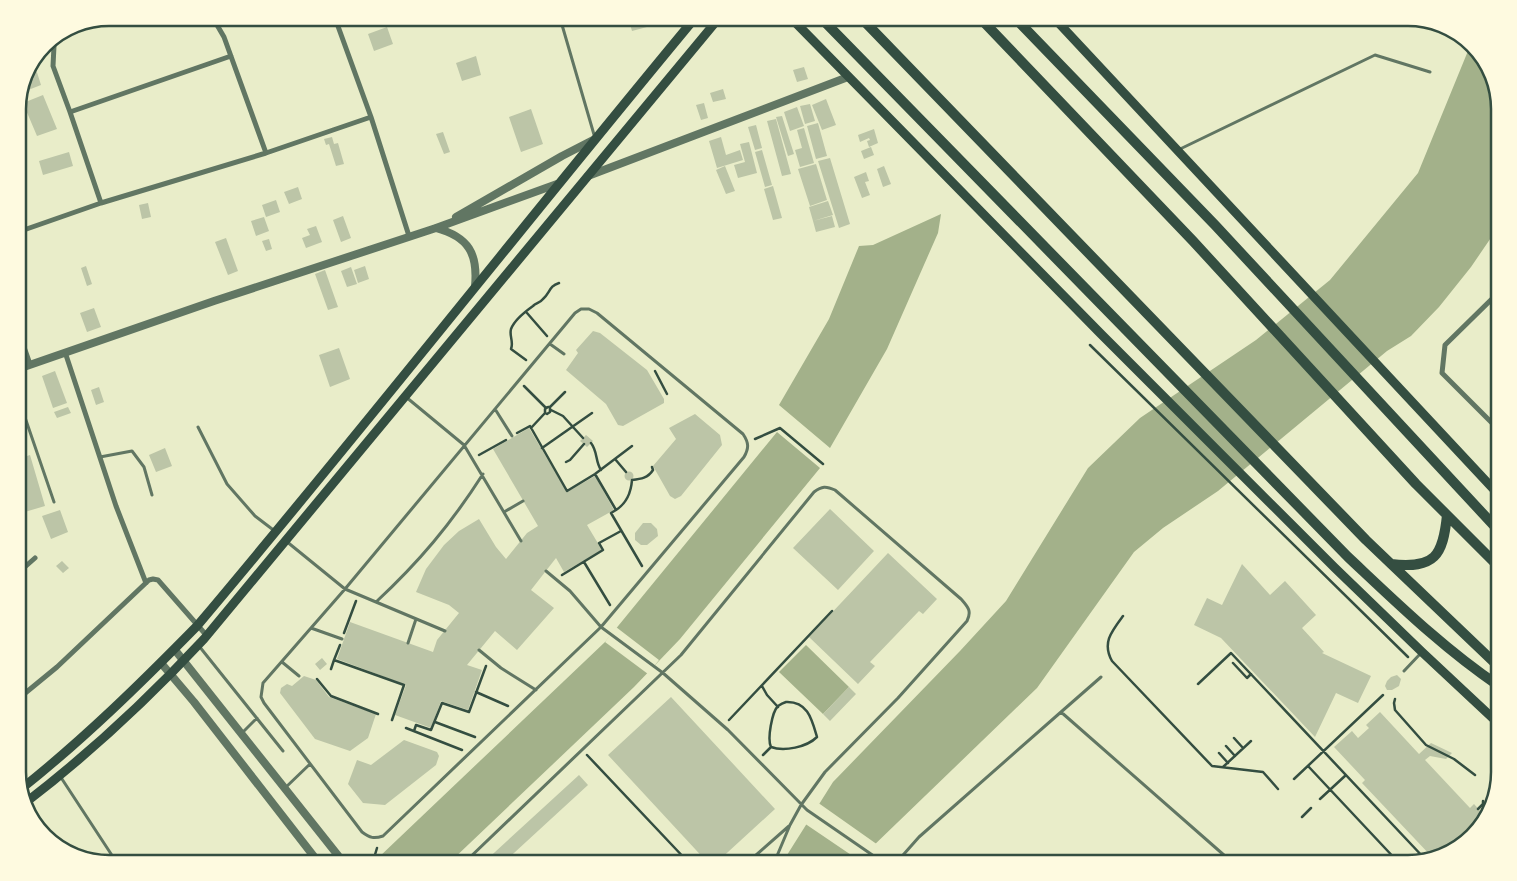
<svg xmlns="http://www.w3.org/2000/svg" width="1517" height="881" font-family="'IBM Plex Sans',sans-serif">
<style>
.water{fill:#a3b18a}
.pier{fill:#e9edc9}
.building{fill:#bcc5a7}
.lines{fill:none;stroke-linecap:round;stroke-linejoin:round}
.path{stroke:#344e41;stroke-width:2.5}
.service{stroke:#617663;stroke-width:3}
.minor{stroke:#617663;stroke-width:5}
.tertiary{stroke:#617663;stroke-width:8}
.primary{stroke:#344e41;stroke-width:9}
.trunk{stroke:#344e41;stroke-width:10}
.rim{fill:none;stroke:#344e41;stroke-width:2.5}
</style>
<rect width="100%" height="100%" fill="#e9edc9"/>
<path class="water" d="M1470,46l17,17 12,40v123l-28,41 -32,40 -28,29 -24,15 -169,140 -55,37 -29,24 -97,136 -168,162 -3,13h-84l51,-81 127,-131 46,-50 82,-133 52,-50 116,-78 74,-60 88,-107z
M941,214l-3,19 -51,116 -57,99 -51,-43 50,-86 30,-73 14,-1z
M777,432l43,36 -140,171 -46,48 -185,176h-66l-5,-5 227,-216z
M806,645l43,42 -26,27 -44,-42z"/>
<path class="pier" d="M616,627l43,33 -11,14 -43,-32z
M817,802l61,43 -7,7 -2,11h-6l-59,-40z"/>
<path class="building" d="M639,18h5l3,9 -15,4 -3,-10z
M387,27l6,17 -19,7 -6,-17z
M476,56l5,19 -19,6 -6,-18z
M35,66l6,19 -18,7 5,-11z
M804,67l4,12 -11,3 -4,-12z
M723,89l3,10 -13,3 -3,-9z
M43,95l14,34 -20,7 -14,-33z
M826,99l10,26 -14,5 -10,-25z
M704,103l4,15 -7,2 -5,-15z
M810,104l5,17 -10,3 -5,-18z
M797,107l7,19 -14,5 -6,-19z
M531,109l12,35 -22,8 -12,-35z
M782,116l12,38 -6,2 -12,-39z
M776,119l15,55 -9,2 -15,-55z
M818,123l9,33 -11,3 -9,-33z
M756,125l6,23 -7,2 -7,-23z
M804,128l10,35 -14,4 -5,-17 7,-2 -5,-18z
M874,129l4,14 -9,4 -2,-6 3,-1 -1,-2 -9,4 -2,-7z
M443,132l7,20 -6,2 -8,-20z
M332,137l2,7 4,-1 6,21 -8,2 -7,-22 -3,1 -2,-6z
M721,137l5,18 14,-5 3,10 -26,8 -8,-27z
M749,142l8,31 -19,5 -4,-13 11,-3 -5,-18z
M871,147l3,8 -10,4 -3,-8z
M762,150l10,35 -7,2 -10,-35z
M69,152l4,14 -30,9 -4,-14z
M830,158l20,66 -11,4 -21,-67z
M816,164l11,36 -17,6 -12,-37z
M725,166l10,25 -9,3 -10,-24z
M884,166l7,18 -8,3 -6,-18z
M866,172l3,9 -4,1 5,13 -8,3 -8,-21z
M773,186l9,32 -9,2 -9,-31z
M298,187l4,12 -13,5 -5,-12z
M276,200l4,12 -14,5 -4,-12z
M828,201l5,14 -20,6 -4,-14z
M148,203l3,14 -9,2 -3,-14z
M343,216l8,22 -10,4 -8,-22z
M832,216l3,11 -19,5 -3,-11z
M264,217l5,14 -13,5 -5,-15z
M316,226l6,16 -16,6 -4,-10 8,-3 -3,-6z
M226,238l12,33 -10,4 -13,-33z
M269,239l3,10 -6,2 -4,-10z
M86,266l6,18 -5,2 -6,-18z
M365,266l4,13 -11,4 -4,-13z
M351,267l6,17 -10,3 -6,-16z
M325,270l13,37 -10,3 -13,-36z
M94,308l7,19 -14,5 -7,-19z
M593,331l7,2 47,37 17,29v4l-41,23 -5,-1 -12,-21 -40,-34 12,-17 -2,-3z
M339,348l11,31 -20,8 -11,-32z
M55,371l12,32 -14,5 -11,-32z
M99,387l5,15 -8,3 -5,-15z
M68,407l3,6 -14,5 -3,-6z
M695,414l25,21 2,10 -41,51 -6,3 -5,-3 -17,-30 23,-27 -7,-11z
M529,428l38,64 28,-16 19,34 -27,15 15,25 -38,22 -8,-14 -25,32 23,18 -37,42 -22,-19 -28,34 15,5 -14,40 -27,-9 -10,27 -36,-13 11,-30 -69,-26 13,-37 83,30 4,-12 22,-27 -10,-8 -33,-13 10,-23 18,-24 15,-14 20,-12 17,28 10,12 21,-26 11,-7 -45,-77z
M586,435l7,6 -6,6 -7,-6z
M165,448l7,18 -16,6 -7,-17z
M30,455l15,51 -27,8v-55z
M624.5 476a4.5 4.5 0 1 1 9 0a4.5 4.5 0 1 1-9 0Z
M830,509l44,42 -36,39 -45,-42z
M60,510l8,22 -17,7 -9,-23z
M643,523h8l6,6 1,7 -11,9h-6l-6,-5v-7z
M888,553l49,46 -14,15 -4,-3 -49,51 5,4 -17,18 -49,-47z
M62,561l7,7 -6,5 -7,-7z
M1242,564l28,31 15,-14 31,34 -14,13 22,24 -2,1 49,23 -13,27 -22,-10 -21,44 -94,-99 -27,-13 13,-27 15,7z
M322,658l5,6 -7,6 -5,-6z
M1397,675l4,4 -2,7 -7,4h-5l-2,-4 2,-5 4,-4z
M304,676l12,4 13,17 47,17 -8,24 -18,13 -35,-12 -35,-46 1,-5 6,-4 5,2z
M849,687l7,7 -26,27 -7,-7z
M671,697l104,112 -59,54h-8l-100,-108z
M1380,712l39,42 12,-11 21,10 -6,6 -16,-3 -5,4 45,48 4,-4 9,10 -3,4 3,4 -30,29 -21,6 -70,-74 3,-3 -31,-33 18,-16 6,7 11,-10 -3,-3z
M404,740l33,12 2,4 -3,9 -51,40 -22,-2 -15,-19 9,-24 14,5z
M579,775l9,10 -85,78h-20z"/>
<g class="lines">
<path class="path" d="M527,313l20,23
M1090,345l318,312
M526,360l-15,-11c3,-7 -2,-13 0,-20 3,-8 15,-18 22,-23 3,-3 7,-3 10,-7 7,-6 6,-13 16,-16
M655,371l12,23
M524,386l22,22
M550,407l15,-15
M551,410l12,6 20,22
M531,428l14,-15 2,1 3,-2v-5h-2l-3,2v4
M517,433l13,-7 37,65 28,-17 37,-28
M755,439l25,-11 43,36
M591,443c7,9 4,18 10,27
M542,448l50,-35
M479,455l27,-15
M615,459l11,13
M566,462l4,-2 14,-16
M595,474l21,36 -5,3 31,53
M616,510c11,-7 15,-17 16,-30 9,-1 16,-2 21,-10l-1,-3
M584,562l26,43
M562,575l41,-25 -4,-7 22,-12
M1123,616c-12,16 -21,27 -11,45l100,105 51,6 15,17
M344,633l12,-32
M334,660l6,-15
M1233,663l14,15 4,-4
M331,669l3,-9 70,25 -12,35
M317,679l14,17 47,18
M1198,684l33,-31 194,206
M762,686l5,9 11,12
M476,692l32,14
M1395,699l-1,4 1,7 31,35 28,14 21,16
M786,702c22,-1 26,18 31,35 -10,10 -33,15 -46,10 -4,-8 1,-35 7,-41 3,-2 5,-3 8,-4z
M729,720l103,-109
M435,722l40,15
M406,728l56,22
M414,731l2,-6 15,5 11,-27 27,9 17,-46
M1234,738l9,10
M1226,746l9,10
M1219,753l9,10
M587,755l102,108
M763,755l8,-8
M1308,766l91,97
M1223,767l28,-26
M1294,779l89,-84
M1320,799l26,-24
M1478,809l5,-5v-3
M1302,817l9,-9
M372,863l-1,-1 3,-4 3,-10"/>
<path class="service" d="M560,18l35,120
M1178,150l197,-95 55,17
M581,309h8l8,4 146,121c6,9 6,14 1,23l-143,170 -218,209c-9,3 -13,2 -21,-4l-98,-129 -3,-6 2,-14 82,-94 230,-276z
M550,344l14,10
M18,397l36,105
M406,397l58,48 57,96
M495,409l17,27
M198,427l29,57 28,32 21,16
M100,457l32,-6 12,16 8,28
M504,512l19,-11
M286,541l59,48 100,42
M546,571l24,20 31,36 62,46 65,57 79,80 77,53
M376,602c43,-40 75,-78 107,-128
M311,628l31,11
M408,643l8,-24
M199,646l84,105
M479,650l22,18 35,22
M282,662l17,14
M1404,671l17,-18
M1061,712l40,-35
M242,733l15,-15
M60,776l57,87
M285,788l25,-24
M464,863l217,-208 133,-163c8,-6 12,-6 21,-2l126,109c7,8 11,12 6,22l-69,77 -73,74 -24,33 -11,20 -16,38
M747,863l42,-37
M896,863l23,-26 142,-125 172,151"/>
<path class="minor" d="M207,18l10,7 7,12 42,116
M335,18l36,99 38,119
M62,33l-8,13 -1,20 17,46 31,91
M70,112l161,-56
M18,232l83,-29 165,-50 105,-36
M1499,292l-54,53 -3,28 57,57
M18,330l12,34
M65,352l51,154 30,77
M18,573l17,-15
M18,699l39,-32 92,-87 4,-1 5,1 49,56"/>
<path class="tertiary" d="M588,176l260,-99
M456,217l106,-61 33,-17
M436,228c33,9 42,26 39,58
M18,369l196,-68 222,-73 121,-44
M175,650l169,213
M161,663l33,39 125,161"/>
<path class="primary" d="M791,18l310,316 234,234 87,84 77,72
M1054,18l445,477
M21,789c63,-50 120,-106 176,-163 169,-200 331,-407 498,-608
M25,803c64,-49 124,-105 179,-164l515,-621"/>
<path class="trunk" d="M821,18l527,539c48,45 96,92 151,129
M980,18l213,223 223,243 83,83
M1015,18l200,207 284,306
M866,23l500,517 133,127
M1391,564c44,5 52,-8 56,-49"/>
</g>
<path d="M0 0H1517V881H0ZM109 26H1408A83 83 0 0 1 1491 109V772A83 83 0 0 1 1408 855H109A83 83 0 0 1 26 772V109A83 83 0 0 1 109 26Z" fill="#fefae0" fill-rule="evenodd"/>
<path class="rim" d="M109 26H1408A83 83 0 0 1 1491 109V772A83 83 0 0 1 1408 855H109A83 83 0 0 1 26 772V109A83 83 0 0 1 109 26Z"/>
</svg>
